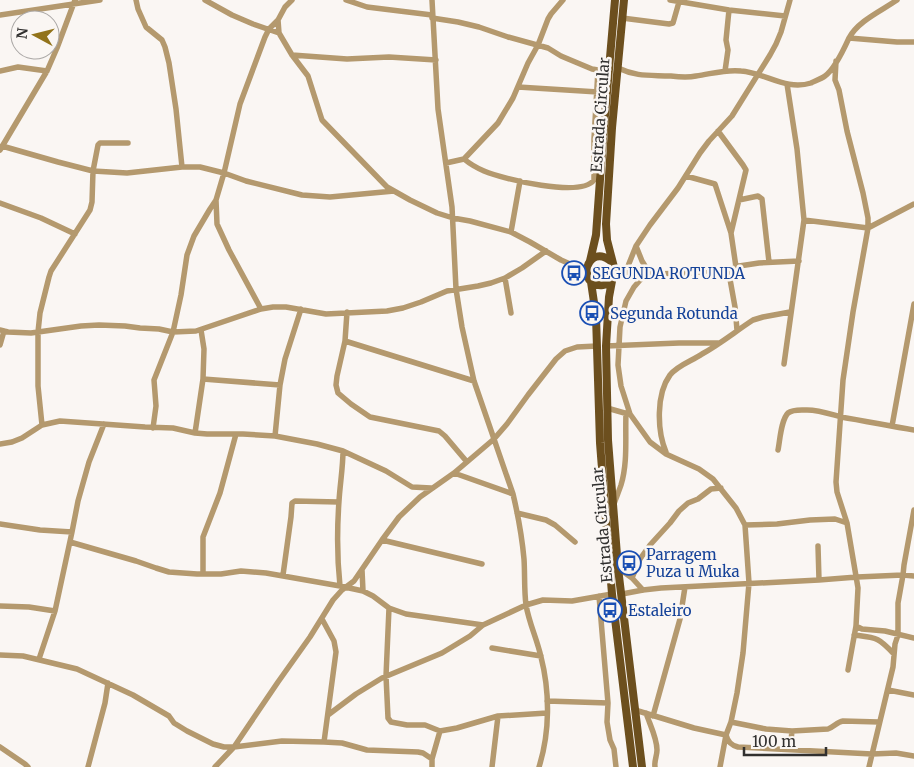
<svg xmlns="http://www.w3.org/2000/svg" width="914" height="767" font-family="Merriweather,serif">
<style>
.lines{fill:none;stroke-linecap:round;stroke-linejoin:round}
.minor{stroke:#b4996e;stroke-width:5.5}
.major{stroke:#6c4f1e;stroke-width:8}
.labels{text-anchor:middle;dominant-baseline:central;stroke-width:5;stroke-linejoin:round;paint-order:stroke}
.street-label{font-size:15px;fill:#31302f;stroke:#faf6f3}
.transit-label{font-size:15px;fill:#164399;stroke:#faf6f3;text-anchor:start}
</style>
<rect width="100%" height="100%" fill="#faf6f3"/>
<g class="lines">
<path class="minor" d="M136,0l2,9 8,18 16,13 3,7 4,16 7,46 6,58
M205,0l27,15 21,9 26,9 13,22 16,21 14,44 65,67 23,13 27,13 16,5 17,3 41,11 19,10 31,18 25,11
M346,0l21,7 65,8
M432,0l6,109 14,98 4,82 6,38 12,54 39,113c5,21 9,43 11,65 1,15 0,31 2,46 3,18 11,34 15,52 9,35 9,75 -2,110
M670,0l59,10 56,6
M0,15l100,-15
M432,18l26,4 21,5 29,10 40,11 13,8 31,13 6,1h10
M622,18l47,6 4,-1 6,-21
M279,33l-1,-13 7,-13 7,-7
M849,38c9,-17 32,-27 48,-38
M292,55l55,4 42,-2 47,3
M836,61l-1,19 4,10 8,41 16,62 5,25v10l-15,84 -10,68 -7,102 1,10 10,31 11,65 -2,38 -8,44
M618,68c19,9 31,7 52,8 9,1 17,2 26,0 15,-2 30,-7 45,-5 25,2 45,20 70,12 4,-2 10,-4 14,-7 10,-7 19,-27 24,-38l48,4h17
M0,71l18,-4 29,4
M725,71l3,-21 -2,-10 3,-30
M518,87l80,5
M718,131l25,34 3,5 -15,63 5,34
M2,146l56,16 35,9 34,2 55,-6h18l24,6 22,8 56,14 28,2 64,-6
M0,150l47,-79 10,-23 18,-48
M464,159c6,5 13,9 20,12 19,8 97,27 110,9v-41l4,-69
M446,163l18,-4 34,-36 15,-25 15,-35 10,-18 10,-26 3,-5 12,-14
M686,176l29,8 16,49
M216,200l1,24 12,26 32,59
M739,200l19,-4 4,3 7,63
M0,203l41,15 34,16
M804,220l64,8 46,-24
M511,232l9,-51
M636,246l6,15 8,13 -9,5 -7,8 -8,14 -6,26 -2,38 3,21 9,28 20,28 16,12 33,15 14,10 23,29 9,17 4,58 -6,70 -6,40 -6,29 -5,13 -6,32
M728,268l7,39 2,23
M615,271l35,3 43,-1 66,-10 40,-2
M626,271l10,-25 14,-21 28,-37 22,-35 9,-12 23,-25 38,-61 6,-11 5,-12 9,-32
M505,278l6,35
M347,312l-2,29 -8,35 -1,9 2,8 13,11 19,13 69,14 6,5 22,26
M0,330l8,2 23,1 50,-7 18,-1 26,1 15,2 19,1 14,3 23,-1 65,-22 12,-2h13l40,7 61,-3 16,-3 18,-6 26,-11 31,-5 13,-3 14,-5 17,-10 24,-17
M345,341l129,40
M0,345l4,-14
M606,346l73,-3h39
M784,364l20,-144 -7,-71 -10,-65
M203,379l77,6
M607,408l21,6
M42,425l-4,-39v-54l2,-19 9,-36 2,-6 39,-61 2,-8 1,-31 5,-26 2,-2h28
M892,426l22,-122
M153,428l3,-22 -2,-26 19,-48 8,-37 6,-40 7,-19 16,-27 6,-9 8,-27 16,-69 25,-67 4,-8 9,-9
M195,433l8,-54 1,-30 -3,-19
M275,436l5,-51 5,-26 16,-50
M0,444l12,-2 10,-4 20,-13 18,-4 85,6 28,1 22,5 12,1h36l32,2 42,8 26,7 43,20 26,16 19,1
M778,450c2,-10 3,-30 10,-37 5,-4 13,-3 19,-3 12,0 23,4 34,7 24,4 49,9 73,13
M666,452c-9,-21 -10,-58 4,-77 8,-10 22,-14 32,-21 18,-10 34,-23 51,-34l10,-3 27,-5
M454,473l59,21
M614,504c2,-6 5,-13 7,-19 7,-23 4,-48 5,-72
M517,513l29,7 9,5 20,17
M0,524l40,6 32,2
M745,525l32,-1 33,-4 25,-1 12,4
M382,540l100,24
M70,542l66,19 20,7 13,4 28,2h24l20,-3 25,2 74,13 23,5 10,5 16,12 17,6 77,11
M818,546l1,34
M618,568l14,10 11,12
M362,570l1,21
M203,574v-37l17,-44 16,-59
M283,575l8,-58 1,-14 3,-2 43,1
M632,578l8,-19 10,-14 20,-22 9,-12 9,-8 10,-4 13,-10 10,-1
M340,586c-3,-28 -3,-57 -1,-85 1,-17 4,-34 4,-50
M622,594l21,-4 18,-2 158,-8 38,-3 46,-2 11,1
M599,596l9,107 -1,19 3,18 4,9 2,18
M0,606l29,1 26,4
M389,608l-3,68 2,42 3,4 16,3h18l15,6 17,-3 41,-12 49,-3
M322,619l12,22 2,11 -12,90
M856,626l6,3 23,2 29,7
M854,635c23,3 24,2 40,19
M492,648l49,8
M0,655l23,1 54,13 56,26 36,21 5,7 13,8 26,13 11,3h10l48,-6 42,1 18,1 25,7 51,2 5,1 9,6v8
M39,659l16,-48 17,-79 6,-31 11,-39 15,-38
M888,690l26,5
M547,701l61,2
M635,710l59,18 32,7c2,7 5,10 12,12l134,7 24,-1 18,3
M646,713c4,12 11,25 11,37 0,6 -3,11 -2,17
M328,715l28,-21 26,-16 60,-25 28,-17 13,-11 43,-20 17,-5 29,1 40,-7
M653,716l27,-97 5,-32
M731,722l35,7 26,2 36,-2c6,-2 9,-7 15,-8l36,1
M0,747l25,17 3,3
M790,750l2,-19
M432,759l8,-28
M88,767l17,-64 3,-20
M215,767l19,-20 44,-65 32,-45 23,-37 9,-10 12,-9 28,-41 17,-23 21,-20 34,-24 40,-34 13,-15 21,-29 28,-36 9,-8 12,-4 20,-1
M492,767l6,-51
M869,767l24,-100 2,-23 3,-9v-32l5,-28 1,-10 10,-55"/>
<path class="major" d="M590,261l6,-26 7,-97 12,-138
M612,262c-25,-22 -37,26 -9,23 7,-1 11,-7 12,-14l-8,-31 -1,-16 6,-96 12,-128
M612,281l-3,16 -3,49 2,94 10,128 24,199
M591,282l5,34 4,127 7,90 5,61 21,173"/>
</g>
<defs>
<g id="bus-ring" transform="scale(1.25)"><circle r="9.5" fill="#faf6f3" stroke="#1a4fb4" stroke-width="1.5"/><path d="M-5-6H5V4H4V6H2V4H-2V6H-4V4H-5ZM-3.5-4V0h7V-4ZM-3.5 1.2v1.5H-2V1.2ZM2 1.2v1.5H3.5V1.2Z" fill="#1a4fb4"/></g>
</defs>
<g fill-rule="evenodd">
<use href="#bus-ring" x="574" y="273"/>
<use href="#bus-ring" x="592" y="313"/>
<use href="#bus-ring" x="629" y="563"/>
<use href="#bus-ring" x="610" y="610"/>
</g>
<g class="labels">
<g class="street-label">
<text transform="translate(600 115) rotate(-86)">Estrada Circular</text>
<text transform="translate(602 525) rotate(-95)">Estrada Circular</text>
</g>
<g class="transit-label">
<text x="592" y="273">SEGUNDA ROTUNDA</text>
<text x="610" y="313">Segunda Rotunda</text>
<text x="646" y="554">Parragem<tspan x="646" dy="17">Puza u Muka</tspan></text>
<text x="628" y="610">Estaleiro</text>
</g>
</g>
<g transform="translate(35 35) rotate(277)"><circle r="24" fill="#faf6f3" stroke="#aaa7a5"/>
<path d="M0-4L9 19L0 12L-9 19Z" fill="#92731a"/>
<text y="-8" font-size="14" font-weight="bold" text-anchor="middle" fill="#31302f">N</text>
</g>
<path d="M744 747v8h82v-8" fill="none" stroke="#31302f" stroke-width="2.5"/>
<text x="752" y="747" font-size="15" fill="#31302f" stroke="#faf6f3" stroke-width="4" paint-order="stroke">100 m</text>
</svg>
